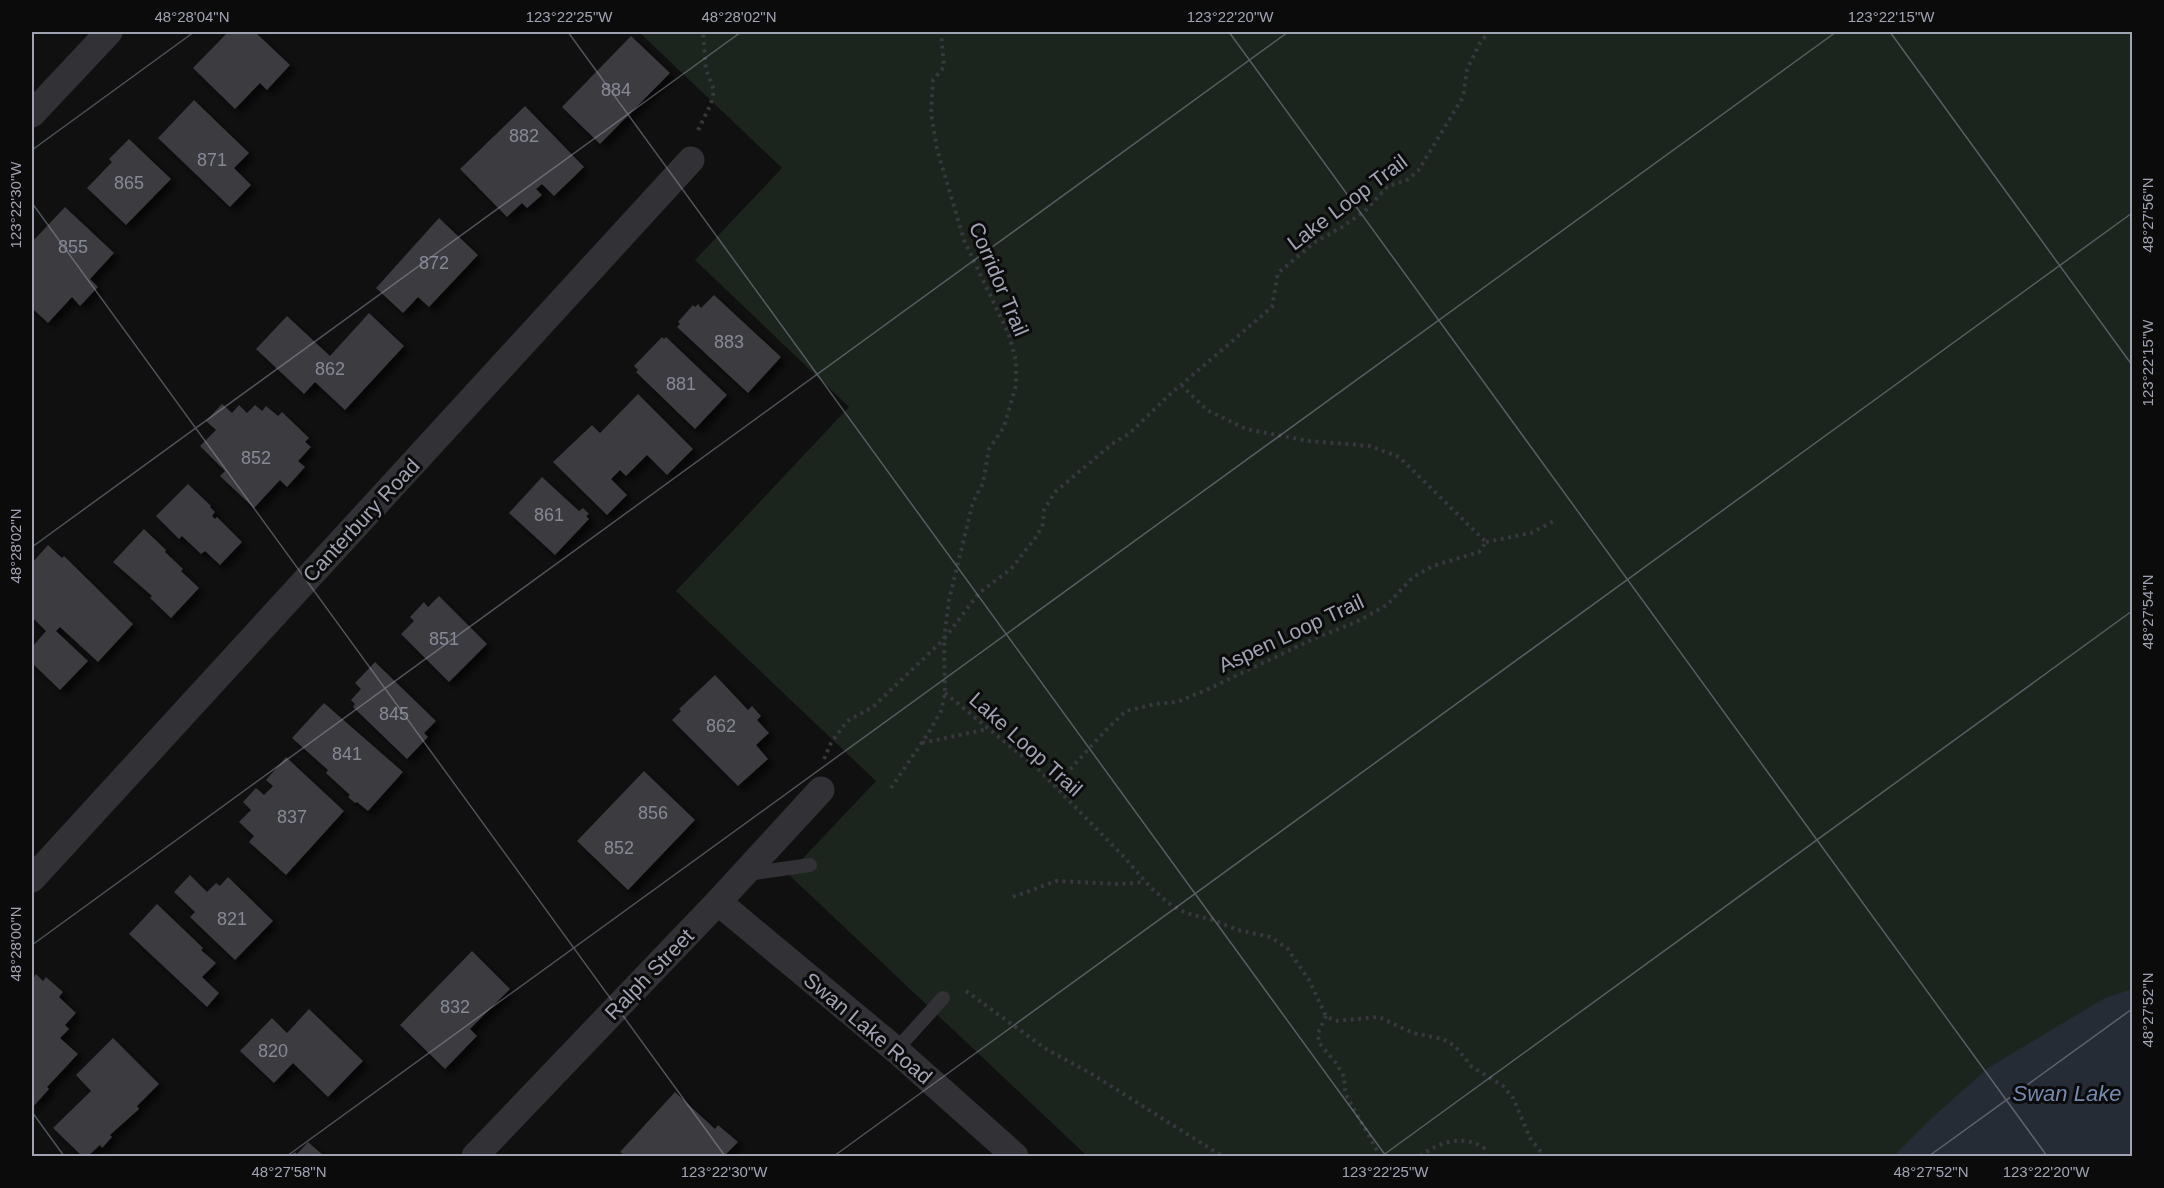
<svg xmlns="http://www.w3.org/2000/svg" width="2164" height="1188" font-family="Helvetica,sans-serif">
<style>
.green{fill:#1c241e}
.water{fill:#262c35}
.building{fill:#3a3a3f;filter:url(#shadow)}
.lines{fill:none;stroke-linecap:round;stroke-linejoin:round}
.path{stroke:#37373e;stroke-width:4;stroke-dasharray:3 4.5;stroke-linecap:butt}
.service{stroke:#313136;stroke-width:14}
.minor{stroke:#313136;stroke-width:27}
.ticks{fill:none;stroke:#a0a3b3;stroke-width:1.5;stroke-opacity:0.45}
.labels{text-anchor:middle;dominant-baseline:central;stroke-width:6;stroke-linejoin:round;paint-order:stroke}
.number-label{font-size:18px;fill:#868996}
.street-label{font-size:21px;fill:#a0a3b3;stroke:#0b0b0c}
.water-label{font-size:22px;font-style:italic;fill:#758ab0;stroke:#0b0b0c}
.neatline{fill:none;stroke:#a0a3b3;stroke-width:2}
.ticks-label{font-size:15px;text-anchor:middle;fill:#a0a3b3}
</style>
<defs>
<filter id="shadow"><feDropShadow dx="5.5" dy="5.5" stdDeviation="3" flood-color="#0009"/></filter>
</defs>
<rect width="100%" height="100%" fill="#101011"/>
<path class="green" d="M639,32h1493v1124h-1045l-299,-282 88,-93 -200,-190 173,-184 -154,-147 87,-92z"/>
<path class="water" d="M2132,989v167h-238l39,-39 55,-49 117,-70z"/>
<path class="building" d="M228,32h27l35,33 -23,25 -7,-7 -25,26 -42,-41z
M631,36l39,37 -70,71 -38,-37z
M194,100l55,53 -15,15 17,17 -21,22 -72,-69z
M525,106l59,61 -30,29 -12,-12 -6,5 6,6 -15,13 -5,-5 -15,14 -47,-48z
M129,139l42,40 -45,46 -39,-37 25,-26 -3,-3z
M65,207l49,46 -24,26 8,8 -18,19 -8,-9 -24,26 -16,-15v-66z
M439,218l39,37 -49,52 -11,-10 -15,16 -27,-25z
M714,295l67,62 -33,36 -71,-66 3,-3 -2,-2 15,-17 2,2 3,-3 3,4z
M369,313l35,33 -59,64 -30,-28 -11,12 -48,-45 31,-33 43,40z
M662,337l2,2 2,-2 61,58 -32,34 -59,-57 2,-2 -4,-4z
M638,394l55,55 -26,26 -20,-20 -21,21 -6,-6 -9,9 16,16 -20,20 -54,-53 39,-37 8,8z
M222,404l10,9 7,-8 8,8 8,-8 7,6 4,-5 12,10 4,-4 27,26 -4,4 6,5 -13,14 7,6 -18,20 -7,-7 -26,28 -34,-32 5,-5 -25,-25 16,-16 -10,-9z
M542,477l37,34 4,-3 6,6 -3,2 3,3 -34,36 -46,-42z
M188,484l23,22 -1,1 5,5 -3,4 3,3 2,-2 25,25 -22,23 -15,-14 -4,3 -19,-18 -3,3 -23,-23z
M144,529l22,21 -1,2 18,17 -2,2 18,17 -28,30 -21,-20 2,-2 -39,-34z
M48,545l14,13 2,-2 69,68 -35,38 -38,-35 -4,4 32,30 -28,29 -28,-27v-16l14,-16 -14,-14v-54z
M439,596l48,48 -38,38 -48,-48 13,-13 -4,-4 14,-15 4,5z
M375,662l61,59 -12,12 4,4 -21,22 -54,-52 2,-3 -4,-4 10,-11 -6,-6z
M715,675l33,35 4,-4 9,10 -4,4 12,13 -13,12 12,14 -30,27 -66,-66 9,-9 -2,-2z
M324,703l79,69 -35,39 -11,-9 -2,1 -7,-6 2,-2 -24,-22 2,-3 -36,-32z
M286,757l58,54 -58,64 -37,-33 5,-6 -15,-14 12,-12 -8,-8 13,-14 8,7 9,-9 -7,-6z
M644,771l51,49 -67,70 -51,-49z
M190,875l17,17 9,-9 4,3 8,-9 45,44 -38,39 -45,-43 5,-5 -21,-20z
M157,904l46,44 -2,2 15,13 -14,14 17,16 -12,14 -78,-73z
M472,951l38,38 -40,40 7,7 -32,33 -45,-44z
M36,974l7,7 3,-4 17,15 -4,5 17,16 -11,12 4,4 -9,9 18,16 -31,33 2,2 -17,19v-128z
M309,1009l54,52 -35,36 -35,-34 -19,20 -34,-32 32,-33 15,15z
M113,1038l46,46 -22,22 2,3 -29,26 2,2 -10,11 -2,-3 -12,11h-6l-29,-28 38,-37 -15,-16z
M675,1092l40,37 3,-4 20,17 -14,14h-99l-5,-4z
M308,1142l16,14h-34l5,-4 2,2z"/>
<g class="lines">
<path class="path" d="M698,130l13,-26 3,-14 -8,-20 -3,-38
M1486,542l45,-9 25,-13
M945,693l93,76 86,88 27,31 20,17 15,8 27,7 25,10 32,7 17,11 22,32 17,36 9,5 44,-4 34,16 30,6 12,7 16,20 32,20 10,12 17,40 14,18
M922,743l66,-14
M824,759l7,-16 16,-22 26,-14 71,-68 5,-39 24,-98 10,-19 6,-34 15,-22 12,-42v-24l-7,-26 -45,-95 -27,-91 -6,-36 2,-33 11,-13 -3,-35
M1055,786l51,-56 20,-19 29,-7 22,-2 27,-11 109,-52 43,-17 31,-17 26,-28 20,-11 46,-14 7,-10 -87,-85 -29,-11 -61,-5 -63,-12 -39,-19 -25,-24
M891,788l38,-56 12,-21 4,-18 -1,-54 35,-46 32,-24 25,-32 7,-13 1,-14 11,-18 57,-48 18,-11 38,-37 104,-89 6,-34 37,-31 27,-15 23,-16 23,-25 19,-6 11,-9 45,-74 4,-28 13,-26 9,-11
M1013,897l43,-16 63,3 26,-2
M966,991l80,58 44,24 132,83
M1326,1016l-8,17 1,10 18,21 7,13 1,16 35,63
M1420,1156c19,-14 42,-22 64,-8l-2,8"/>
<path class="service" d="M747,874l63,-9
M896,1050l47,-52"/>
<path class="minor" d="M32,114l77,-82
M32,879l659,-719
M718,902l178,148 119,106
M475,1156l243,-254 103,-112"/>
</g>
<path class="ticks" d="M568,32l818,1124M1229,32l818,1124M1890,32l242,333M32,150l162,-118M32,203l693,953M32,547l709,-515M32,945l1256,-913M32,1112l32,44M287,1156l1549,-1124M834,1156l1298,-943M1382,1156l750,-545M1929,1156l203,-147"/>
<g class="labels">
<g class="number-label">
<text x="616" y="90">884</text>
<text x="524" y="136">882</text>
<text x="212" y="160">871</text>
<text x="129" y="183">865</text>
<text x="73" y="247">855</text>
<text x="434" y="263">872</text>
<text x="729" y="342">883</text>
<text x="330" y="369">862</text>
<text x="681" y="384">881</text>
<text x="256" y="458">852</text>
<text x="549" y="515">861</text>
<text x="444" y="639">851</text>
<text x="394" y="714">845</text>
<text x="721" y="726">862</text>
<text x="347" y="754">841</text>
<text x="653" y="813">856</text>
<text x="292" y="817">837</text>
<text x="619" y="848">852</text>
<text x="232" y="919">821</text>
<text x="455" y="1007">832</text>
<text x="273" y="1051">820</text>
</g>
<g class="street-label">
<text transform="translate(1347 202) rotate(-37)">Lake Loop Trail</text>
<text transform="translate(999 279) rotate(67)">Corridor Trail</text>
<text transform="translate(361 520) rotate(-47)">Canterbury Road</text>
<text transform="translate(1291 633) rotate(-25)">Aspen Loop Trail</text>
<text transform="translate(1026 744) rotate(42)">Lake Loop Trail</text>
<text transform="translate(649 974) rotate(-46)">Ralph Street</text>
<text transform="translate(868 1028) rotate(40)">Swan Lake Road</text>
</g>
<g class="water-label">
<text x="2067" y="1093">Swan Lake</text>
</g>
</g>
<rect width="2164" height="1188" fill="none" stroke="#0b0b0c" stroke-width="66"/>
<rect x="33" y="33" width="2098" height="1122" class="neatline"/>
<g class="ticks-label">
<text x="192" y="22">48°28'04"N</text>
<text x="569" y="22">123°22'25"W</text>
<text x="739" y="22">48°28'02"N</text>
<text x="1230" y="22">123°22'20"W</text>
<text x="1891" y="22">123°22'15"W</text>
<text transform="translate(16 205) rotate(-90)" y="5">123°22'30"W</text>
<text transform="translate(2148 215) rotate(-90)" y="5">48°27'56"N</text>
<text transform="translate(2148 363) rotate(-90)" y="5">123°22'15"W</text>
<text transform="translate(16 546) rotate(-90)" y="5">48°28'02"N</text>
<text transform="translate(2148 612) rotate(-90)" y="5">48°27'54"N</text>
<text transform="translate(16 944) rotate(-90)" y="5">48°28'00"N</text>
<text transform="translate(2148 1010) rotate(-90)" y="5">48°27'52"N</text>
<text x="289" y="1177">48°27'58"N</text>
<text x="724" y="1177">123°22'30"W</text>
<text x="1385" y="1177">123°22'25"W</text>
<text x="1931" y="1177">48°27'52"N</text>
<text x="2046" y="1177">123°22'20"W</text>
</g>
</svg>
